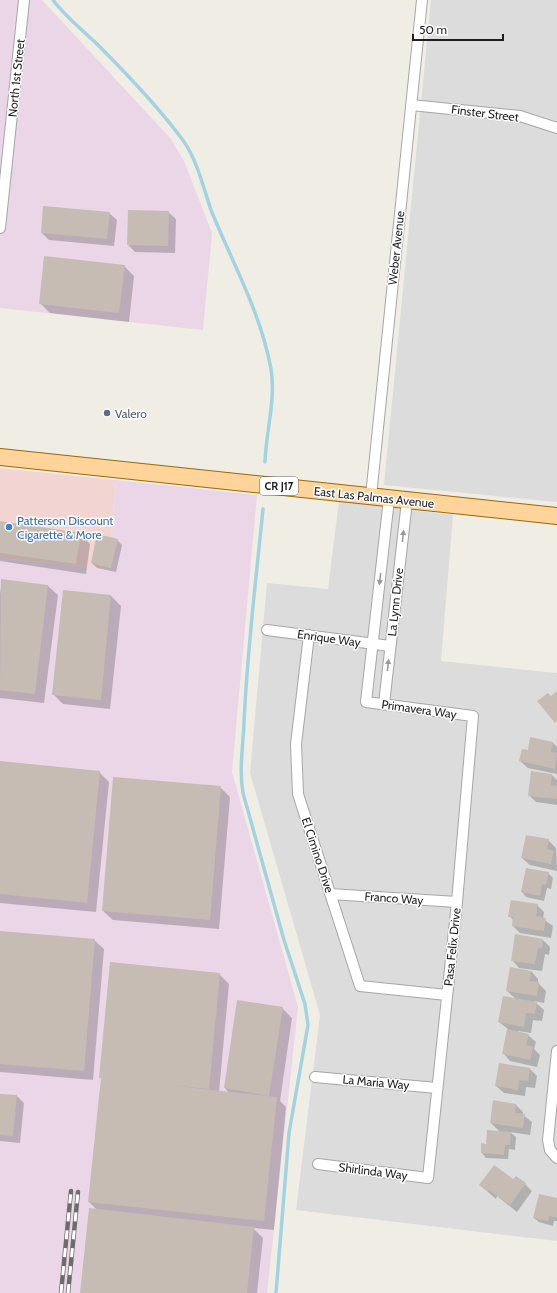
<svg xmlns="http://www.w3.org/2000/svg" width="557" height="1293" font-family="Cabin,sans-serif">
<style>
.residential{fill:#dddcdc}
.commercial{fill:#f2d5d3}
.industrial{fill:#ead6e6}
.shadow{fill:#0003}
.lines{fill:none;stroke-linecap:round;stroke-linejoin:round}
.stream{stroke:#a3d2e1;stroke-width:3.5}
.building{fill:#c6bcb4}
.street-casing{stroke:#a6a6a6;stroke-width:12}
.primary-casing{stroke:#9a6800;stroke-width:18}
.street{stroke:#fff;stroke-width:10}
.primary{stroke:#ffd49b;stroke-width:16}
.rail-casing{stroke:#6d6d6d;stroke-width:4.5}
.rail{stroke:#fff;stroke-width:3;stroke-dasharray:9;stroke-linecap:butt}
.oneway{fill:#9a9a9a}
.service-dot{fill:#5c6f8a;stroke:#fff;stroke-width:1.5}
.shop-dot{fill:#3f7fe0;stroke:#fff;stroke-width:1.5}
.labels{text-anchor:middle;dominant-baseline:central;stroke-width:3;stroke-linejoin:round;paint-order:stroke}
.shield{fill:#fff;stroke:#626262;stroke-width:1}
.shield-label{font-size:11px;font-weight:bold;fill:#1f1f1f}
.street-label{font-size:12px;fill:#1f1f1f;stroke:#fff}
.service-label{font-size:12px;fill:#4e5e75;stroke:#fff;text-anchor:start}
.shop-label{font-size:12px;fill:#366cbe;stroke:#fff;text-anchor:start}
</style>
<rect width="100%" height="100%" fill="#f0ede5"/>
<path class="residential" d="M431,0h126v502l-173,-17z
M339,501l114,14 -12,146 116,12v568l-261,-31 24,-195 -70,-242 17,-190 61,6z"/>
<path class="commercial" d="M0,468l116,12 -8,89 -108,-11z"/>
<path class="industrial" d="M0,0h42l129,139 13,22 28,72 -9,97 -203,-22z
M116,480l141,15 -25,277 66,235 -31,286h-267v-735l108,11z"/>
<path class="shadow" d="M44,207l65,6 8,7 -3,26 -65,-6 -7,-7z
M168,212l8,7 -1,34 -40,-1 -7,-7z
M124,266l10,10 -5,46 -79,-9 -10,-10z
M0,522l80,12 10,10 -4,30 -86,-13z
M117,540l5,5 -6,27 -19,-4 -5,-5z
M2,580l46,6 10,9 -14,108 -44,-5v-104z
M64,591l47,5 10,10 -11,103 -47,-5 -10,-10z
M531,738l22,5 4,4v27l-29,-6 -8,-7 8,-9z
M0,762l99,10 10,10 -13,130 -96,-9z
M532,772l20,3 5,5v25l-21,-3 -7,-7z
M220,787l10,10 -11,132 -106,-9 -10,-9z
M548,840l8,8 1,23 -27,-6 -8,-7z
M548,873l5,5 -2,11 -4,-1 -3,13 -18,-4 -4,-5z
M537,905l7,7 -1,7 10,7 -2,12 -31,-5 -7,-7v-6l-3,-4z
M0,932l94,8 10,9 -11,131 -93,-8z
M516,936l27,4 7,7 -1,8 -4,-1 -3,17 -23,-3 -7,-8z
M531,971l7,8v4l8,8 -2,12 -10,-2 10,9 -2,11 -9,-1 -2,13 -13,-2v2l10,2 8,7 -2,7 6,6 -3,12 -27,-6 -7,-8 5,-24 -9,-7 17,-23 -9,-8z
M219,974l10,10 -10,108 10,1 -4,-5 57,-80 10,10 -12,83 6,6 -12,123 -21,-2 10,10 -6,55h-176l16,-83 -8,-8 13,-123 -2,-2z
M500,1064l30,5 7,7 -2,12 -9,-1 -1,9 -21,-3 -8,-7z
M0,1095l17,1 7,7 -4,40 -20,-2z
M516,1105l7,7v3l9,7 -2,13 -20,-3 6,5 -1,13 -6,-1 -1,10 -22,-1 -4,-5 18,-21 -9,-9z
M513,1181l12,3 7,7 -15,21 -20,-16 -1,3 -16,-14z
M557,1199v22h-3l-1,5 -14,-4 -5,-4z"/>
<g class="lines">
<path class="stream" d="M53,0c12,16 28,29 43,43 29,29 58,59 83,92 18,22 23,49 32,75 21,52 50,103 60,159 5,31 -5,62 -6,93
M263,509c-7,71 -16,142 -19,214 -1,24 -5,46 -1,70l41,147 21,64 3,21 -19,108 -13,160"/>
</g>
<path class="building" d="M43,206l67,6 -3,27 -66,-6z
M128,210l41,1 -1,35 -41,-1z
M44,256l81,9 -6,48 -80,-9z
M0,521l81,12 -5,31 -76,-11z
M97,534l21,5 -7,29 -20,-5z
M1,579l47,6 -13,109 -35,-4z
M63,590l48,5 -10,105 -49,-5z
M557,691v30l-2,2 -18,-22 11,-8 3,3z
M530,737l23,5 -2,10 6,1 -2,16 -36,-8 3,-12 6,1z
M0,761l100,10 -13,132 -87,-9z
M531,771l21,3 -1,11 6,1v13l-29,-3z
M113,777l108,9 -11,134 -108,-9z
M526,835l23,4 -2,10 7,2 -3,13 -30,-6z
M526,868l23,4 -3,13 -4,-1 -2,12 -19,-4z
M511,900l27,4 -2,12 10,2 -2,13 -32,-5 1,-9h-5z
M0,931l95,8 -11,132 -84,-7z
M515,934l28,5 -1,9h-4l-3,16 -24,-3z
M110,962l110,11 -11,116 -51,-5 119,13 -13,124 -176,-19 13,-124h-2z
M510,967l21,4 -1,10 9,1 -2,14 -31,-5z
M503,996l34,6 -2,12 -9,-1 -2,14 -26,-5z
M237,1000l46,7 -14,89 -45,-8z
M507,1029l22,5 -3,11 7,2 -3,13 -28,-6z
M499,1063l31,5 -2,13 -9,-1 -1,10 -23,-4z
M0,1094l17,1 -4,41 -13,-1z
M493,1100l23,4 -1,9 10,1 -2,14 -33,-5z
M487,1130l24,2 -1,13h-5l-1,10 -23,-2v-10l5,1z
M494,1165l19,14 3,-3 10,7 -16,22 -21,-15 -1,2 -9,-7z
M539,1194l18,4v20l-8,-2 -1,5 -15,-3z
M89,1208l165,19 -7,66h-167z"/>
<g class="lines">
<g class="street-casing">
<path id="street" d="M411,105l109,11 37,12
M0,228l24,-228
M371,496l51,-496
M267,630l123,16
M309,635l-13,109 2,50 62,192 87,9
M384,704l23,-203
M330,894l127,8
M557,1051l-9,89 2,10 7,8
M315,1077l122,11
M318,1164l110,14 29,-276 16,-186 -107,-14 23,-203"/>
</g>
<g class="primary-casing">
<path id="primary" d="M0,457l557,59"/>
</g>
<use href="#street" class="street"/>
<use href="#primary" class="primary"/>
<g class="rail-casing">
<path id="rail" d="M61,1293l10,-102
M68,1293l10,-101"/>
</g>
<use href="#rail" class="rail"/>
</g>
<defs><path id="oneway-solid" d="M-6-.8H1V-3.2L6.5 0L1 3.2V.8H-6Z"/></defs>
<g class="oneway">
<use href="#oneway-solid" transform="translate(403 536) rotate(-84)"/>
<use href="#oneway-solid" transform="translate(380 579) rotate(97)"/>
<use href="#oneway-solid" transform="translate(388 665) rotate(-84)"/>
</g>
<circle class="service-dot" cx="107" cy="413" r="4"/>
<circle class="shop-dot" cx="9" cy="527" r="4"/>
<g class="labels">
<rect class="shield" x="260" y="477" width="38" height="18" rx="3"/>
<g class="shield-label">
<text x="279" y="486">CR J17</text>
</g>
<g class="street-label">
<text transform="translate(16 78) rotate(-84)">North 1st Street</text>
<text transform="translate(485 113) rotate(7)">Finster Street</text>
<text transform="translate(396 248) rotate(-84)">Weber Avenue</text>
<text transform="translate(374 497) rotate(6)">East Las Palmas Avenue</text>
<text transform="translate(395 602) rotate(-84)">La Lynn Drive</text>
<text transform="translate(329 638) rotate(8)">Enrique Way</text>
<text transform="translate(419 709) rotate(8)">Primavera Way</text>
<text transform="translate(318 855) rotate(72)">El Cimino Drive</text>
<text transform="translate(394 898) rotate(4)">Franco Way</text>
<text transform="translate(452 947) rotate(-84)">Pasa Felix Drive</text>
<text transform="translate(376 1082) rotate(5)">La Maria Way</text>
<text transform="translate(373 1171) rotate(7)">Shirlinda Way</text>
</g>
<g class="service-label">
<text x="115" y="413">Valero</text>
</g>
<g class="shop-label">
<text x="17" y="520">Patterson Discount<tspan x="17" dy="14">Cigarette &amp; More</tspan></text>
</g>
</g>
<path d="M413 34v6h90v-6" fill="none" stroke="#1f1f1f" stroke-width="2"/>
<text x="419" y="34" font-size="12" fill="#1f1f1f" stroke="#ffffff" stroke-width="3" paint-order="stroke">50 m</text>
</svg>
